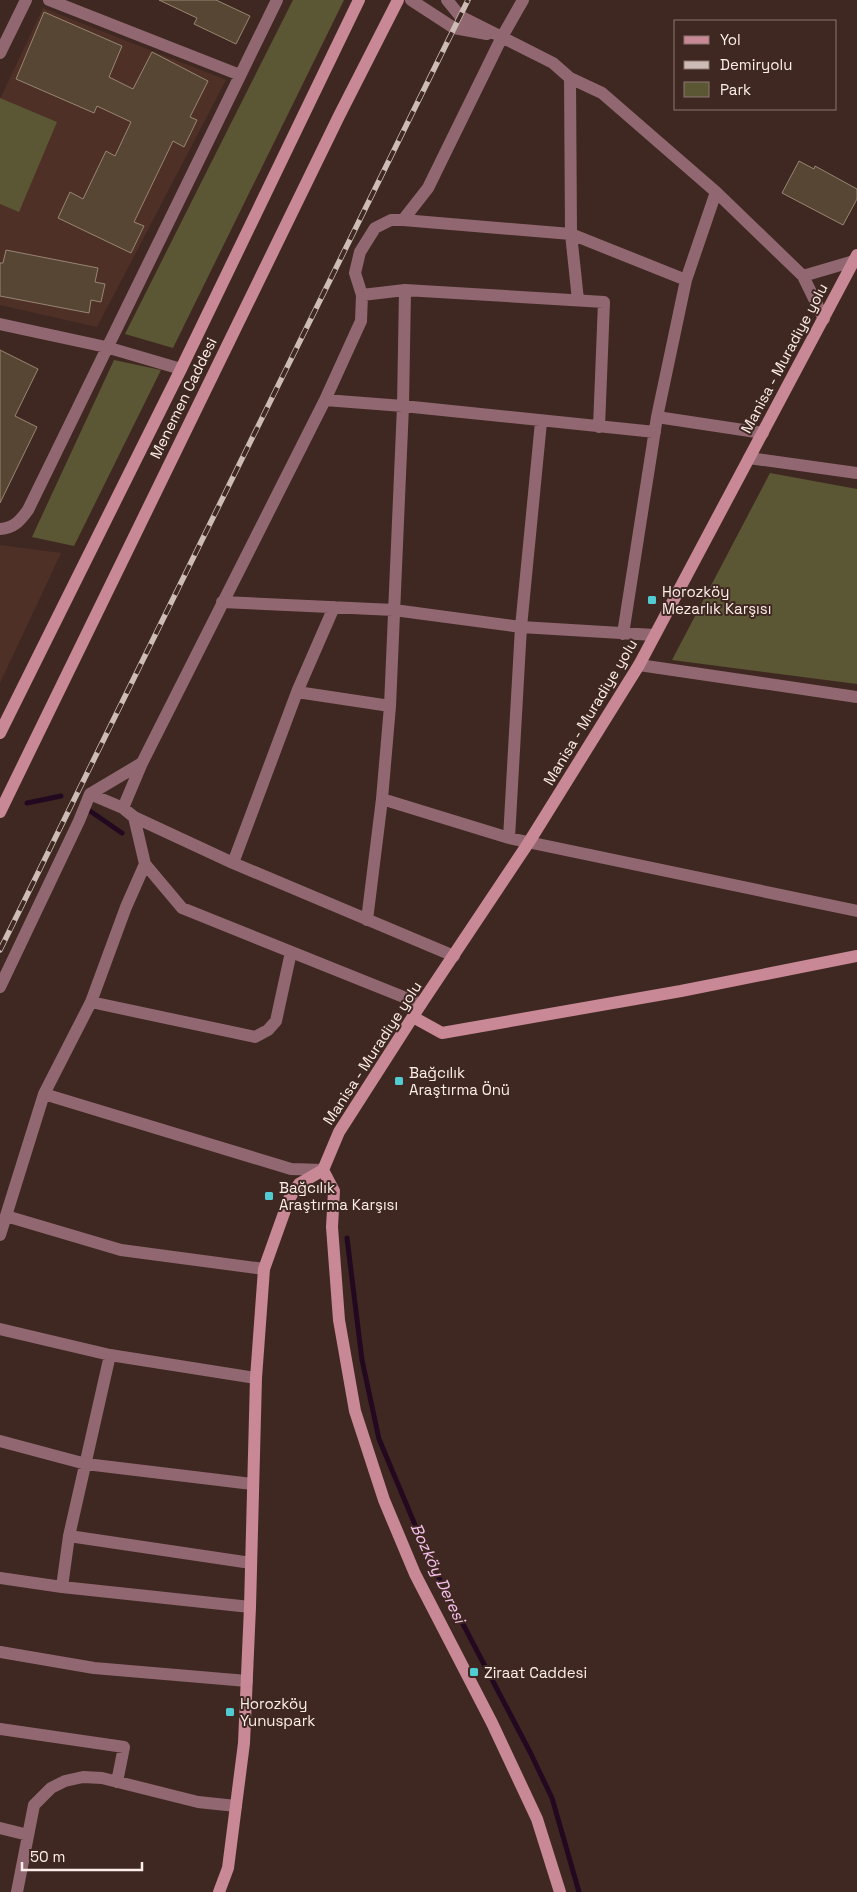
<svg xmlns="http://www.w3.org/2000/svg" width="857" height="1892" font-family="'Space Grotesk',sans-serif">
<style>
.built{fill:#4e3027}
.green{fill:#5b5734}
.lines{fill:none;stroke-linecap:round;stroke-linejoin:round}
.stream{stroke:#230920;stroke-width:5}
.building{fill:#574634;stroke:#988671}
.street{stroke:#916871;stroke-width:12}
.secondary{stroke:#c88896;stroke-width:12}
.rail-casing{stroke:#cdbcb6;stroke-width:5.5}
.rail{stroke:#3f2821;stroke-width:4;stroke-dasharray:11;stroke-linecap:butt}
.poi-dot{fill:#51ccd2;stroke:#3f2821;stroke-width:2}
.labels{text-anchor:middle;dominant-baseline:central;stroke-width:4;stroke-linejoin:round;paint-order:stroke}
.street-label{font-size:15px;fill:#feeee9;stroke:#3f2821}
.poi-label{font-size:15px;fill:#feeee9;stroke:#3f2821;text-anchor:start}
.water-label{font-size:16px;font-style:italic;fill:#f9c1ef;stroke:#3f2821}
</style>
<rect width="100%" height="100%" fill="#3f2821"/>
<path class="built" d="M43,8l183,72 -129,247 -97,-22v-206z
M0,545l61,8 -61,130z"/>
<path class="green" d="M293,0h51l-171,348 -48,-14z
M0,98l57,24 -38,90 -19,-8z
M114,360l47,10 -87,176 -42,-9z
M770,473l87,16v195l-185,-24z"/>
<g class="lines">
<path class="stream" d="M27,803l34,-7
M90,811l32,22
M347,1238l15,122 17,79 52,124 99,189 22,46 27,94"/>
</g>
<path class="building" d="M159,0h57l34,16 -14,28 -42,-20 3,-6z
M44,12l78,34 -13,31 24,12 19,-37 56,29 -18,36 7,3 -13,27 -11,-6 -39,81 10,4 -13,27 -73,-35 12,-26 13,7 23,-48 9,5 16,-34 -34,-16 -3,7 -78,-34z
M799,161l15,8 1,-3 42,23v10l-14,26 -61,-32z
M6,250l92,18 -3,14 10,2 -4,18 -10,-2 -2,13 -89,-17v-33h3z
M0,350l38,19 -23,47 22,11 -37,76z"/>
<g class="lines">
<path class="street" d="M49,0l191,75
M411,0l43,28 33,6
M447,0l13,16 93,47 17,15 32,15 114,99 87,84 21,43
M0,53l26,-53
M570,78l1,156 7,66
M403,220l168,14 115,46
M803,276l51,-15
M362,295l43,-5 199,12 -5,125
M0,324l106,23 75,22
M325,400l78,6 252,26
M657,417l106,16
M749,458l108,15
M0,529c14,-1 20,-8 28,-19l249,-510
M222,602l172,8 127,17 133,8
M623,634l34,-217 29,-137 30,-88
M639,665l218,32
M297,692l93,14
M142,763l-19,45 11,9 99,46 221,93
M90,794l33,14
M382,799l127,39 348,73
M509,838l12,-211 20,-205
M233,863l64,-171 37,-85
M145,864l37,44 239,96
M367,920l15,-121 8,-93 13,-300 2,-116
M0,987l79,-166 11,-27 52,-31 183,-363 36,-79 1,-26 -7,-22 5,-21 15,-24 16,-8h12l25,-32 74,-151 21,-37
M91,1002l164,35 13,-7 8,-9 15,-69
M44,1094l247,75 32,1
M6,1216l115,34 143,19
M0,1235l44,-141 47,-92 35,-95 19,-43 -11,-47
M0,1329l110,26 146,23
M0,1441l86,23 166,20
M69,1536l182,27
M0,1578l62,9 188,20
M62,1587l7,-51 41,-181
M0,1652l94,16 153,13
M0,1729l124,18 -7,35
M0,1828l28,7
M17,1892l17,-87 17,-17 14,-7 18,-4 19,1 96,24 38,4"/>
<path class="secondary" d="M0,733l181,-364 178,-369
M0,812l339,-696 59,-116
M413,1017l29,16 239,-42 176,-35
M323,1170l16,-38 82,-128 108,-162 110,-177 218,-410
M323,1170l11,21 -2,36 7,93 16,91 29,89 31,74 77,149 45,96 23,73
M219,1892l9,-24 16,-125 6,-136 6,-229 8,-109 25,-70 10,-15 24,-14"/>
<g class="rail-casing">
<path id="rail" d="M0,950l468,-950"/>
</g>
<use href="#rail" class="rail"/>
</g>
<g class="poi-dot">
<rect x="647" y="595" width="10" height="10" rx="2.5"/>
<rect x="394" y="1076" width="10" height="10" rx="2.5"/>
<rect x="264" y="1191" width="10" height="10" rx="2.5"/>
<rect x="469" y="1667" width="10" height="10" rx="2.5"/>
<rect x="225" y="1707" width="10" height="10" rx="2.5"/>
</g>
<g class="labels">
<g class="street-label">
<text transform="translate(784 358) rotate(-62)">Manisa - Muradiye yolu</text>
<text transform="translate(183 398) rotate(-64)">Menemen Caddesi</text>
<text transform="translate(590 712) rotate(-59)">Manisa - Muradiye yolu</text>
<text transform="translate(372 1053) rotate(-57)">Manisa - Muradiye yolu</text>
</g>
<g class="poi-label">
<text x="662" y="591">Horozköy<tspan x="662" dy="17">Mezarlık Karşısı</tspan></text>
<text x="409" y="1072">Bağcılık<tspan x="409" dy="17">Araştırma Önü</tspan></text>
<text x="279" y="1187">Bağcılık<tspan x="279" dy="17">Araştırma Karşısı</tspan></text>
<text x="484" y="1672">Ziraat Caddesi</text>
<text x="240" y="1703">Horozköy<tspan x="240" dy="17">Yunuspark</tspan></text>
</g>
<g class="water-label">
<text transform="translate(438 1573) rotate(65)">Bozköy Deresi</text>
</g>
</g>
<rect x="674" y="20" width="162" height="90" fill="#3f2821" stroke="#8b7771"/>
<rect x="684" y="36" width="25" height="8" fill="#c88896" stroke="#8b7771"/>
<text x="720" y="45" font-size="15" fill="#feeee9">Yol</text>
<rect x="684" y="61" width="25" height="8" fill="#cdbcb6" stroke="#8b7771"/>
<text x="720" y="70" font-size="15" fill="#feeee9">Demiryolu</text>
<rect x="684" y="82" width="25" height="15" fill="#5b5734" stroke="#8b7771"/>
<text x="720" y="95" font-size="15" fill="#feeee9">Park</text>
<path d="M22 1862v8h120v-8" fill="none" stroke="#feeee9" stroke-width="2.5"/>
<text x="30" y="1862" font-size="15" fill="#feeee9" stroke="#3f2821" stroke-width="4" paint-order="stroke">50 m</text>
</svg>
